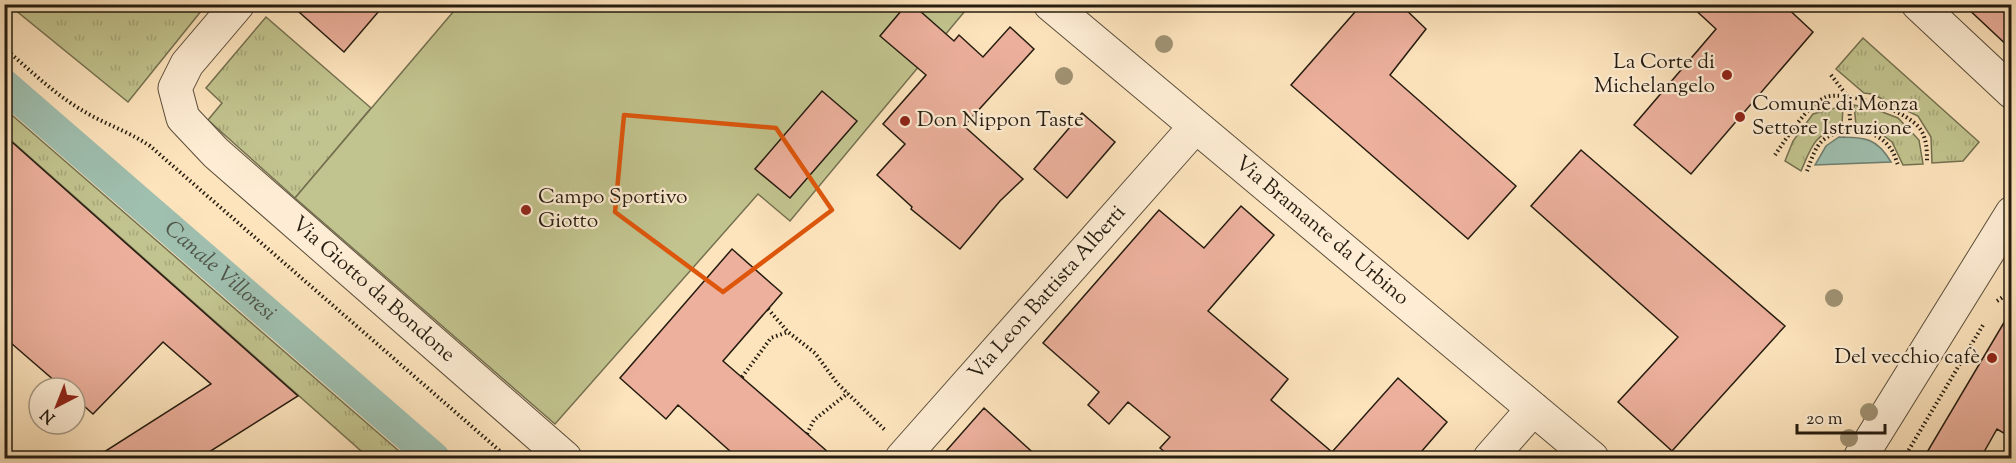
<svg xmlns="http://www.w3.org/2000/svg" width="2016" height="463" font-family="'Sorts Mill Goudy',serif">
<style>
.grass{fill:url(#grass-tufts);stroke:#747050;stroke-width:1.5}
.garden{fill:#c2c48f;stroke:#747050;stroke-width:1.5}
.water{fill:#9fbfaf;stroke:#6e7e6f;stroke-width:1.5}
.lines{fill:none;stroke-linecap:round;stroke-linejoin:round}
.canal{stroke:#9fbfaf;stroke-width:32}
.building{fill:#ecb09c;stroke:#251c10;stroke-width:1.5}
.minor-casing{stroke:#5b4e3b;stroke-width:35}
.tertiary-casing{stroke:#5b4e3b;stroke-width:35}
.path{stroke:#251c10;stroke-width:4;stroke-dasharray:1.5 3;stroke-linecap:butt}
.minor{stroke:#feedd4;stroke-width:33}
.tertiary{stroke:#feedd4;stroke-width:33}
.tree{fill:#a09273}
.marked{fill:none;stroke:#de560c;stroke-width:4.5;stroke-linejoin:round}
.poi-dot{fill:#8f2418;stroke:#feedd4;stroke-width:2}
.labels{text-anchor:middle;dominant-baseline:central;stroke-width:4.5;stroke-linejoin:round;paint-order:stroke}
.poi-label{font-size:21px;fill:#251c10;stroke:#feedd4;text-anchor:start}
.street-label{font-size:21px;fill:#251c10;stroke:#feedd4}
.water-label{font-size:22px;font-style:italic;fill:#505548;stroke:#feedd4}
</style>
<defs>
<pattern id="grass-tufts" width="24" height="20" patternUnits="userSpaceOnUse" patternTransform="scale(1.5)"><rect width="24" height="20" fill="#c2c48f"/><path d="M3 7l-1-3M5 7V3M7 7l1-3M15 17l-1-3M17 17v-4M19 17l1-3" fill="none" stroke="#a7a87a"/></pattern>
</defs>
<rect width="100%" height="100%" fill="#fde4bd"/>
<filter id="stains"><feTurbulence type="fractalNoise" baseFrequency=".00333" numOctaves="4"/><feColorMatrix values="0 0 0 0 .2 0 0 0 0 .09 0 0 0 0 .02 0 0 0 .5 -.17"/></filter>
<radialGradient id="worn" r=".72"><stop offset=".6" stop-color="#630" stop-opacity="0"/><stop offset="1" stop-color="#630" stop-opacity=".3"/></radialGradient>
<path class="grass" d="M9,5h197l-78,97z
M266,17l105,91 -76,90 -87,-78 14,-17 -16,-15z
M1863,38l116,104 -16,19 -31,2 -1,-26 -13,-21 -46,-22 -8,-1 -28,-24z
M1854,105l23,5 21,8 21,22 4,24 -20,1 -11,-23 -21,-16 -15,-1z
M1843,106l-1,19c-29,12 -29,18 -41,46l-16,-10 8,-20 20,-27z
M5,109l402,349h-38l-364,-323z"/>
<path class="garden" d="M459,5h511l-180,216 -32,-27 -203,230 -260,-226z"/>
<path class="water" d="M1839,137c26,0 38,1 52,25l-76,3 11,-19z"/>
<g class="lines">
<path class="canal" id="s1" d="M4,85l430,373"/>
</g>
<path class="building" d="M290,4h95l-41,48z
M907,4h5l42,37 5,-6 24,22 27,-30 24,22 -70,77 59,53 -23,22 -40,48 -49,-40 1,-2 -35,-32 28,-31 -22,-20 43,-49 -46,-39z
M1362,4h38l26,25 -36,46 126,111 -48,53 -177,-154z
M1689,4h94l30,28 -122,142 -57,-49 82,-96z
M1963,4h49v46z
M822,91l35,30 -67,77 -35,-29z
M1082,113l33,29 -48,56 -33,-29z
M4,135l294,261 -100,63h-105l118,-75 -48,-42 -70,72 -18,-16v-10h-12l-59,-51z
M1581,150l204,176 -113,125 -54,-49 60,-65 -147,-131z
M1241,206l33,29 -66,76 80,68 -17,21 61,52 66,-74 49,44 -32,37h-242l-13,-11 10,-11 -42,-35 -19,22 -21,-19 11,-13 -56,-49 116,-133 45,38z
M732,249l50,44 -59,68 113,98h-97l-61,-54 -12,14 -46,-41z
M2012,309v129l-15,-9 -17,30h-57z
M984,408l56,51h-101z"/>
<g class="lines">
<g class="minor-casing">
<g id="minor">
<path id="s2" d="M238,4l-51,60 -12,24 8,30 33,35 349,305"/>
<path id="s3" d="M1050,4l542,454"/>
<path d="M1918,4l94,88"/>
<path id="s4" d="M902,458l293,-331"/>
<path d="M1490,458l43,-49"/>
</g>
</g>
<g class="tertiary-casing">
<path id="tertiary" d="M1860,458l152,-245"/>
</g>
<path class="path" d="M4,48c25,21 48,44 76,61 22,14 48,22 70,37l358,312
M1831,75l17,22 3,33
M1775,155c11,-16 33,-51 51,-58 21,-7 87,15 96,35 5,9 5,21 5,31
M1807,171c4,-10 7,-22 15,-30 18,-16 54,-14 68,7 4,4 6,12 8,17
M1997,301l15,-10
M768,309l20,23 27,21 22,30 49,48
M742,377l29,-39 17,-6
M807,434l7,-14 34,-27
M1904,458l79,-133"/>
<use href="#minor" class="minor"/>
<use href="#tertiary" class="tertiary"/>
</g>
<g class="tree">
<circle cx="1164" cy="44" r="9"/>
<circle cx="1064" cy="76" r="9"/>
<circle cx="1834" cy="298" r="9"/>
<circle cx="1869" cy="412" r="9"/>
<circle cx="1849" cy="438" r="9"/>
</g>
<path class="marked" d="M624,115l152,13 56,82 -109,82 -108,-80z"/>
<g class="poi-dot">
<circle cx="1727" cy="75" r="6"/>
<circle cx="1740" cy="117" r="6"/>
<circle cx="905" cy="121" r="6"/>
<circle cx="526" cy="210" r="6"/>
<circle cx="1992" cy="358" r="6"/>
</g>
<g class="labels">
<g class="poi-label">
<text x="1715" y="63" text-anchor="end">La Corte di<tspan x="1715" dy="24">Michelangelo</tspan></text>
<text x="1752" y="105">Comune di Monza<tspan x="1752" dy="24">Settore Istruzione</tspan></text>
<text x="917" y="121">Don Nippon Taste</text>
<text x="538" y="198">Campo Sportivo<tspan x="538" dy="24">Giotto</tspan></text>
<text x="1980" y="358" text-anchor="end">Del vecchio cafè</text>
</g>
<g class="street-label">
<text stroke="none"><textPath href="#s3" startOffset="354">Via Bramante da Urbino</textPath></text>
<text stroke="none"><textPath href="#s2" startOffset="393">Via Giotto da Bondone</textPath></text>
<text stroke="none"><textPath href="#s4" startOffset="220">Via Leon Battista Alberti</textPath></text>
</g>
<g class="water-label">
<text stroke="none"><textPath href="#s1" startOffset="285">Canale Villoresi</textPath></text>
</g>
</g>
<rect width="2016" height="463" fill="none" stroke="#fde4bd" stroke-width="24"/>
<rect x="6" y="6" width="2004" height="451" fill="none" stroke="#251c10" stroke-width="3"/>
<rect x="12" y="12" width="1992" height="439" fill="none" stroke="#251c10" stroke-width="1.5"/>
<g transform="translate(57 406) rotate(222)"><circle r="28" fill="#feedd4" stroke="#a79986" stroke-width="1.5"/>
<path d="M0-4.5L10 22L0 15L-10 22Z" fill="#8f2418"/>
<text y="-9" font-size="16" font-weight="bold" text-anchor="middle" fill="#251c10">N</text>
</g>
<path d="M1797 424v9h88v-9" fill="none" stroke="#251c10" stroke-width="3"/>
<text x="1806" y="424" font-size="18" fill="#251c10" stroke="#feedd4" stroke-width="4.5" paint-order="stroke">20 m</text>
<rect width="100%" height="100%" filter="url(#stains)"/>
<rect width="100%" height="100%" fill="url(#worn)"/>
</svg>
